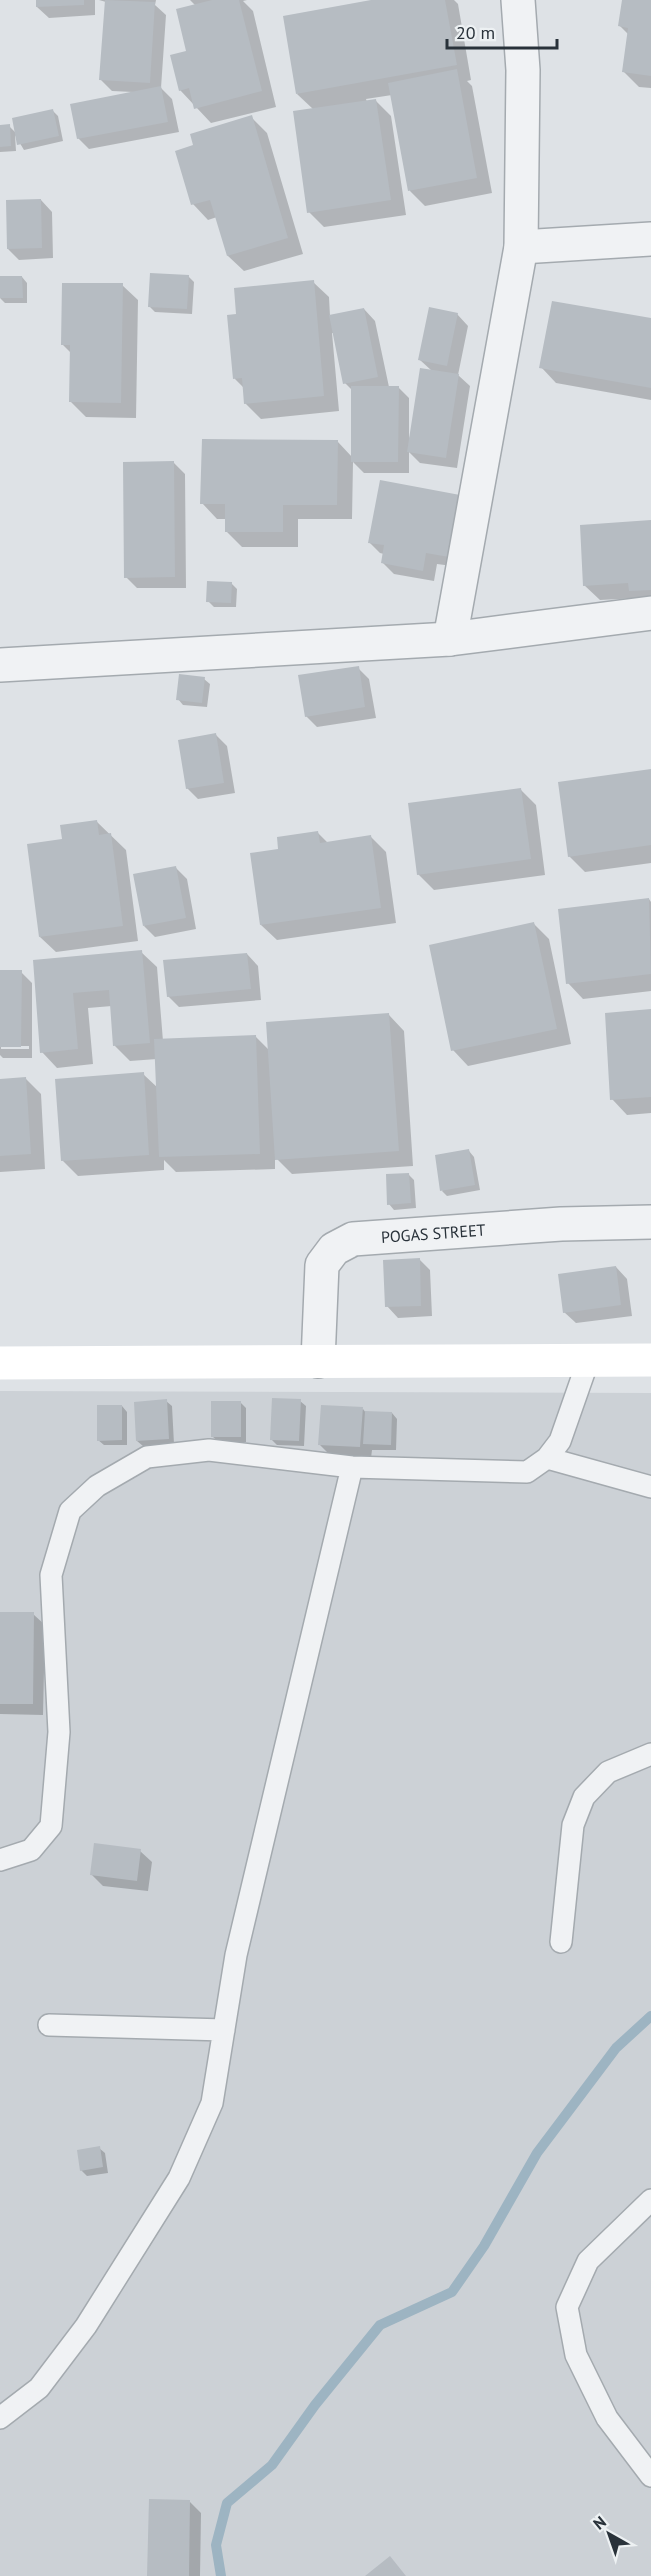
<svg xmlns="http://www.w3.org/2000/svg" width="651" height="2576" font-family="'PT Sans',sans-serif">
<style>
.built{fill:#ccd1d6}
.shadow{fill:#0003;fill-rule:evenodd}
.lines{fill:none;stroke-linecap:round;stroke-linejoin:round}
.stream{stroke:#9db4c2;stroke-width:10}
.building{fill:#b6bcc2}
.lane-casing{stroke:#a4aaaf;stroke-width:24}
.street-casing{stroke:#a4aaaf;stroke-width:36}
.lane{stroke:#f0f2f4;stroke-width:21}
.street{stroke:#f0f2f4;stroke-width:33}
.secondary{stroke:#fff;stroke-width:33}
.labels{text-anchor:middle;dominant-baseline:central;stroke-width:6;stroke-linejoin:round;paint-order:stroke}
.street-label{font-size:16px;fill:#29323a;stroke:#edf1f3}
</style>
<rect width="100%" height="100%" fill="#dee2e6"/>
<path class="built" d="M0,1391l651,2v1183h-651z"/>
<path class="shadow" d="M37,0h58v15l-46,3 -12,-11z
M99,0h57l-1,5 11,10 -5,73 11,11 7,33 -90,17 -11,-11 55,-46 -21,-1 -11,-11 5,-78z
M190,0h57l-4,1 10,10 23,96 -65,16 -31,-33 16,-84z
M379,0h75l4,4 13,76 -4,1 5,5 20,107 -67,13 -15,-15 -18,-96 -26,4 1,3 9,-1 15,15 15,99 -82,12 -15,-15 5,-102 -17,-16z
M624,0h27v88l-12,-1 -16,-16 6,-36 -9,-9z
M52,110l6,6 5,25 -39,9 -9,-15 1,16 -16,1v-26h9l7,7z
M251,117l16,16 36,121 -59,17 -16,-15 -11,-39 -9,3 -15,-16 2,-58z
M41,200l11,12 1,46 -34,2 -11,-11z
M188,276l6,6 -2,32 -37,-2 -5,-5z
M0,277h22l5,6v20h-22l-5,-5z
M313,282l16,15 1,19 34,-7 11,12 14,66h9l11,11v41l23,-68 -12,-11 37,-46 11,12 -10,49 12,11 -13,82 -37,-5 -11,-11v21h-45l-11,-11 -1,57h-54v28h-56l-16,-16v-12h-9l-15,-16 136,-61 14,15 1,-66 -8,-8 -11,-50h-2l7,78 -78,8 -16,-16 -1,-15 -9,-9 2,-64z
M122,285l16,15 -2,118 -50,-1 -15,-15v-49l-8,-8z
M651,320v80l-95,-17 -15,-16z
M174,463l11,11 1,114h-49l-11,-11z
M459,496l1,71 -23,-3 -3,17 -40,-7 -11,-11 1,-9 -4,-1 -11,-11z
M651,521v85h-5l-8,-8 -38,2 -16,-15z
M231,583l6,6 -1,18h-22l-6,-6z
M358,668l11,11 7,39 -59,9 -11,-11z
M204,679l6,5 -3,23 -24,-2 -5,-6z
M216,735l11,11 8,47 -37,6 -11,-11z
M651,771v92l-66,9 -16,-16z
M521,790l15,15 9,70 -111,15 -16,-16z
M96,821l30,29 12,91 -82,11 -16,-15 23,-97z
M317,832l11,11 42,-7 16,16 10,71 -119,17 -16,-15 19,-75z
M176,868l11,11 9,50 -41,8 -11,-11z
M649,899l2,3v89l-68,8 -15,-16z
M534,924l15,15 22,105 -103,22 -15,-16z
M141,952l16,15 6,74 93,-4 13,13 120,-35 15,16 9,135 -121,8 -17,-17v12l-99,3 -12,-12v10l-86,6 -16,-16 81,-86 15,14 -1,-29 -27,2 -15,-15 -3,-40 -24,2 5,56 -36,4 -15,-16 -8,-91z
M247,954l11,12 3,34 -82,7 -11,-11z
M0,972h21l11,11v75h-29l-3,-3zM1,1046h28v3h-28z
M651,1011v102l-24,2 -15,-16z
M25,1078l16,16 4,75 -45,3v-92z
M469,1151l5,6 6,33 -33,6 -5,-5z
M409,1175l5,5 2,28 -22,2 -5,-6z
M419,1259l11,11 2,46 -34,2 -11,-12z
M616,1267l11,12 5,37 -56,7 -12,-11z
M166,1401l6,5 2,38 -31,2 -6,-5z
M300,1401l6,5 -2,40 -27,-1 -6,-6z
M240,1402l6,6v34h-27l-6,-5z
M122,1406l5,6v33h-23l-6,-5z
M363,1409l3,4h26l5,6 -1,31h-24l-1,8 -40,-2 -11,-11z
M0,1614h33l12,11 -2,90 -43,-1z
M140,1851l12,11 -4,29 -45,-5 -11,-11z
M99,2148l6,5 3,20 -21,3 -6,-6z
M190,2502l11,11 -1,63h-51z"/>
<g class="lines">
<path class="stream" d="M221,2576l-5,-31 11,-42 45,-38 43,-60 65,-80 72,-33 32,-46 53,-93 79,-105 35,-32"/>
</g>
<path class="building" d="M36,0h48v5l-48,2z
M105,0l50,2 -5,81 -51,-3z
M212,0h27l23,91 -68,18 -5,-21 -10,3 -9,-36 16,-4 -10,-42z
M371,0h74l12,65 -161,29 -13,-78z
M622,0h29v76l-29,-4 6,-44 -10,-2z
M457,69l20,109 -69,13 -20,-108z
M161,86l7,36 -91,17 -7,-35z
M376,99l15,101 -84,13 -14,-102z
M53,109l6,27 -42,9 -5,-27z
M252,115l36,123 -61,18 -17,-56 -19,5 -16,-54 18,-6 -3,-11z
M10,124l1,22 -11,1v-22z
M41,199l1,49 -35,1 -1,-49z
M150,273l39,2 -2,34 -39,-2z
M0,276h22l1,22h-23z
M314,280l10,116 -80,8 -2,-26 -9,1 -6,-64 9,-1 -2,-26z
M62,283h61l-2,120 -52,-1 1,-57h-9z
M552,301l99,17v70l-112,-20z
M429,307l29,6 -11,53 -29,-6z
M364,308l14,69 -35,7 -14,-69z
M420,368l39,6 -13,84 -39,-6z
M351,386h48l-1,76h-47z
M202,439l136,1 -1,65h-54v27h-58v-28h-25z
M174,461l1,116 -51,1 -1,-116z
M380,480l80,15 -11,62 -23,-4 -3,18 -42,-8 3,-18 -16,-2z
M651,520v70l-22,1 -1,-8 -45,3 -3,-61z
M207,581l25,1 -1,21 -25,-1z
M359,666l6,41 -60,10 -7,-42z
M179,674l26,3 -3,26 -26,-3z
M216,733l8,50 -38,6 -8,-49z
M651,769v76l-83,12 -10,-75z
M521,788l10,71 -114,16 -9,-72z
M97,820l2,15 12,-2 12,93 -84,11 -12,-93 35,-5 -2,-14z
M318,831l2,12 51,-8 10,73 -121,17 -10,-72 28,-4 -1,-12z
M176,866l10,52 -43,8 -10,-52z
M649,898l2,76 -85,10 -8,-75z
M534,922l23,107 -106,22 -22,-106z
M142,950l8,93 -37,3 -4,-56 -36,3 5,56 -38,4 -7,-93z
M247,953l4,36 -84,8 -4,-37z
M0,970h22l-1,77h-21z
M651,1009v88l-41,3 -5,-87z
M389,1013l10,138 -124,9 -9,-138z
M256,1035l4,119 -101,3 -5,-118z
M144,1072l5,83 -88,6 -6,-82z
M26,1077l5,77 -31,2v-77z
M469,1149l6,36 -35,6 -5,-36z
M409,1173l2,30 -24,2 -1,-31z
M420,1258l1,48 -36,1 -2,-47z
M616,1266l5,39 -58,8 -5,-39z
M272,1398l29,1 -2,42 -29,-1z
M167,1399l2,40 -33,2 -2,-39z
M211,1401h30v36h-30z
M97,1405h25v35l-25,1z
M321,1405l42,2 -3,40 -42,-2z
M365,1411l27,1 -1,33 -28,-1z
M0,1612h34l-1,92h-33z
M94,1843l47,6 -4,32 -47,-6z
M100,2146l3,21 -23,4 -3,-21z
M149,2499l41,1 -1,76h-42z
M390,2556l16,20h-41z"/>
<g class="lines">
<g class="lane-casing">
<path id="lane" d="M547,1458l104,29
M0,1860l31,-10 20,-24 8,-94 -8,-157 19,-64 27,-25 50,-29 62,-7 143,17 175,5 20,-14 13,-17 28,-80
M561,1942l12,-117 11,-28 24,-25 43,-18
M49,2025l175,5
M651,2200l-63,61 -21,46 9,48 31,63 44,58
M0,2418l39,-30 47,-62 93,-148 33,-75 24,-148 116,-488"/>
</g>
<g class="street-casing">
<g id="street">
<path d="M521,247l130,-8"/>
<path d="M450,639l71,-392 2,-177 -5,-70"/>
<path d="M0,665l450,-26 201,-26"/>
<path id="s1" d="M318,1361l4,-96 12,-16 19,-10 208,-15 90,-2"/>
</g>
</g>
<use href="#lane" class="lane"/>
<use href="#street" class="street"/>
<path class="secondary" d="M0,1363l651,-3"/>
</g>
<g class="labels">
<g class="street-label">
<text stroke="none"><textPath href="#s1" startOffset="218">POGAS STREET</textPath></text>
</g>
</g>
<g transform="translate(609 2534) rotate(320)" stroke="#edf1f3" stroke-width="4.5" paint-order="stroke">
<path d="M0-4.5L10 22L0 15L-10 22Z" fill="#29323a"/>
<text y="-9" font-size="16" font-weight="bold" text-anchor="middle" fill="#29323a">N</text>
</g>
<path d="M447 39v9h110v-9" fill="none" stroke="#29323a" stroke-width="3"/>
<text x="456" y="39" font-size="18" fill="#29323a" stroke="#edf1f3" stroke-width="4.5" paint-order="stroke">20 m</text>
</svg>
